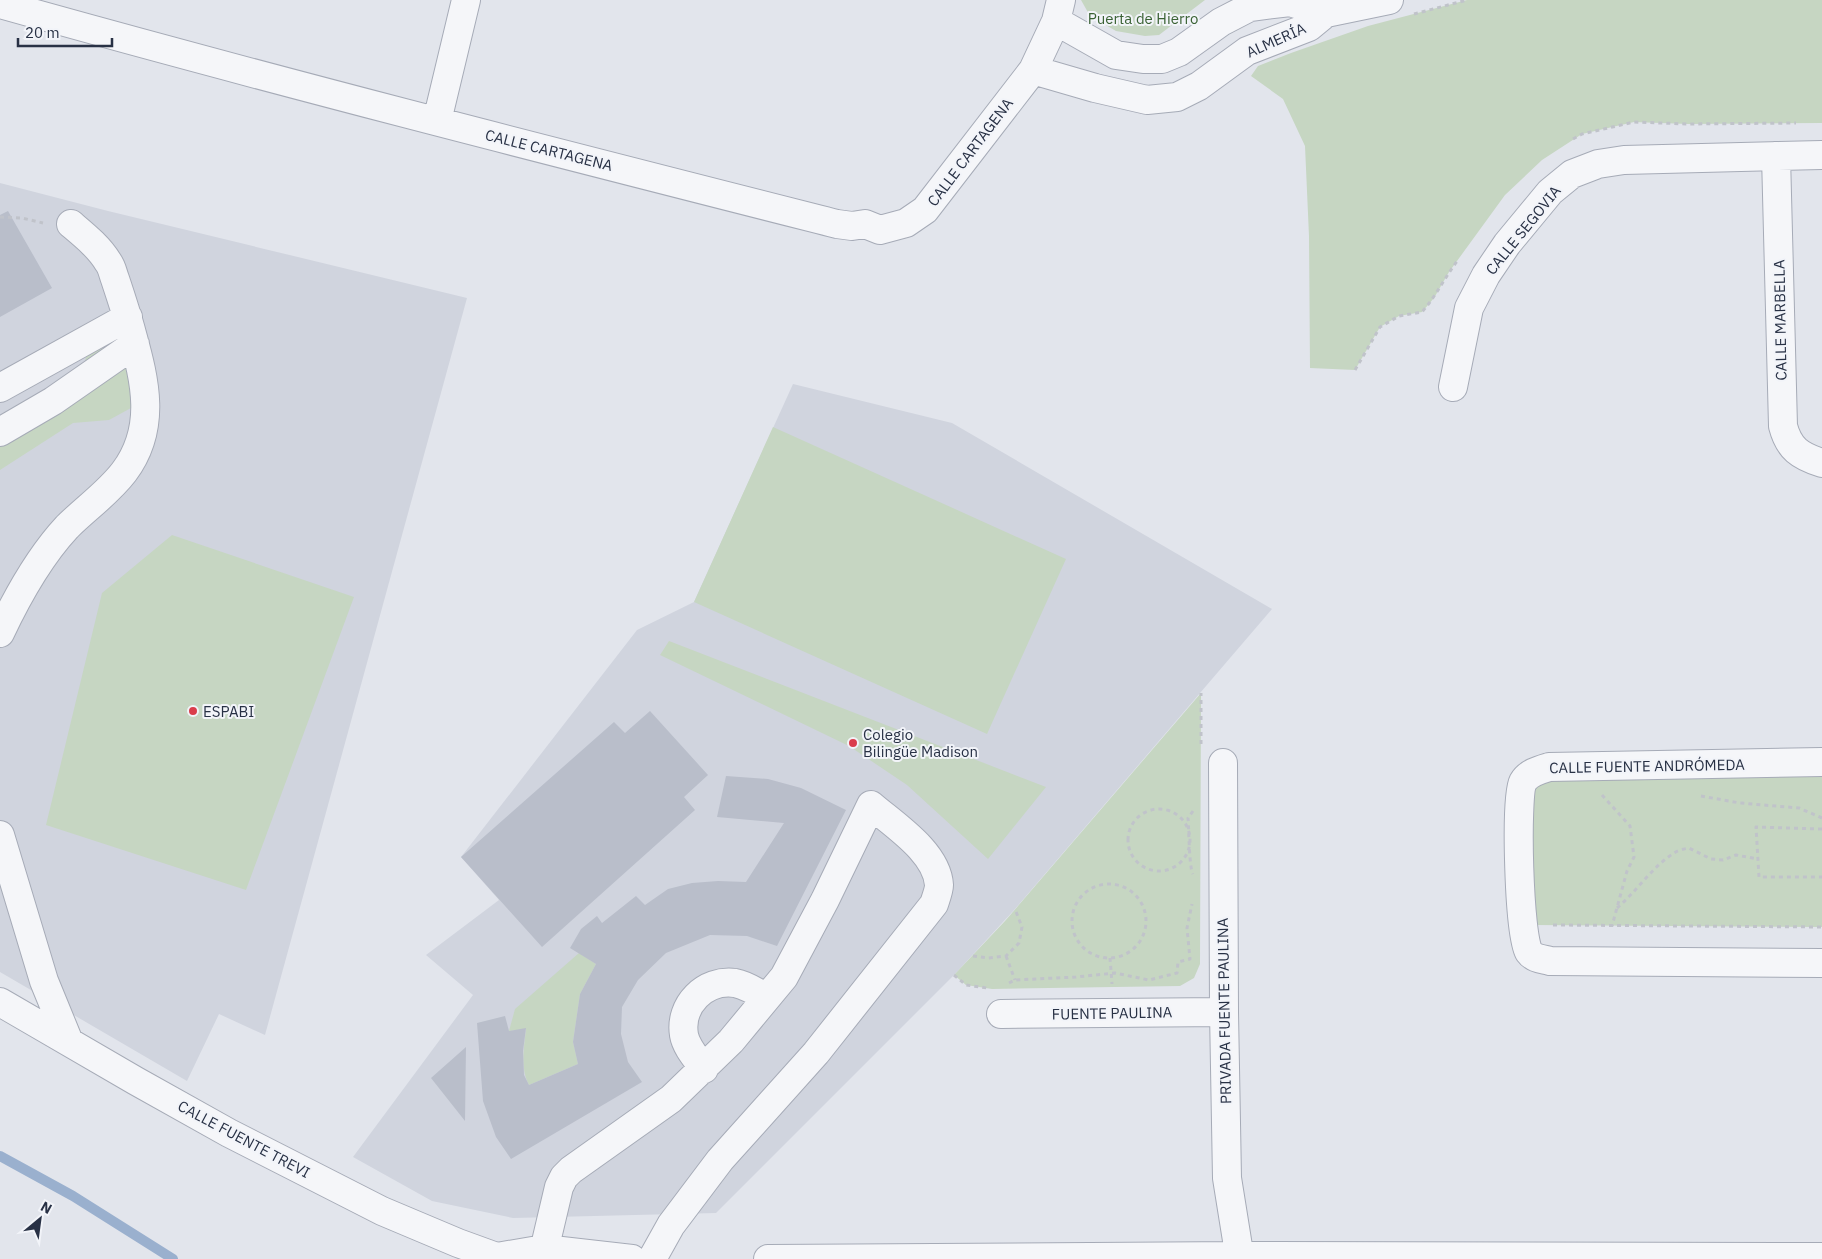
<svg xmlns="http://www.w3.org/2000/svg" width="1822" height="1259" font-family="'IBM Plex Sans',sans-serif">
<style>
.built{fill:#d0d4de}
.green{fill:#c6d6c2}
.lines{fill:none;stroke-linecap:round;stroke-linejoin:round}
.stream{stroke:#9ab0ce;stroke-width:10}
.building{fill:#b9beca}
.minor-casing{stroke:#a6abb7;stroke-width:30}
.path{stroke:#c0c3ca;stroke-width:3;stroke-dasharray:4 4;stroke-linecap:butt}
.minor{stroke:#f5f6f9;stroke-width:28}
.poi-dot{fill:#da3d4b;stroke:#f2f4f9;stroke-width:2}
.labels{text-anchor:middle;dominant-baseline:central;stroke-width:4;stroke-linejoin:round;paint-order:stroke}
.park-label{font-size:15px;fill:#3a6234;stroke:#f2f4f9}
.street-label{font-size:15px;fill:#283145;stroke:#f2f4f9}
.poi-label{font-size:15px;fill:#283145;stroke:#f2f4f9;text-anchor:start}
</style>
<rect width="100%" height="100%" fill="#e2e5ec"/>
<path class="built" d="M0,183l108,28 359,87 -202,737 -46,-21 -32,67 -187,-109z
M793,384l159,39 320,186 -257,300 -61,66 -238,238 -203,5 -81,-17 -79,-44 120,-162 -47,-40 73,-55 -38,-43 176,-227 57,-28z"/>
<path class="green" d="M1081,0h124l-46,35 -14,1 -29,-5 -26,-15z
M1467,0h355v123l-134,1 -54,-2 -52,12 -40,26 -37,35 -56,77 -15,26 -12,14 -23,4 -19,11 -25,43 -45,-2 -1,-132 -4,-90 -22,-47 -32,-23 7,-10 33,-13 77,-27z
M115,331l17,21 -1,56 -22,12 -36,3 -73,47v-30l78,-54 8,-29 2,-25z
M773,427l293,132 -79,175 -293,-132z
M172,535l182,62 -108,293 -200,-65 56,-232z
M669,641l377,146 -58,72 -81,-74 -58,-39 -189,-91z
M1201,693l-1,271 -6,14 -14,8 -188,3 -26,-4 -12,-10 51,-54z
M1822,775v152l-290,-2 -6,-15 8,-132z
M579,953l17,11 -16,30 -7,48 5,22 -49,21c-9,-17 -5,-37 -3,-56l-17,2 6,-22z"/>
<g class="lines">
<path class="stream" d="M0,1156l73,40 100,63"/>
</g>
<path class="building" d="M8,211l44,77 -52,29v-102z
M650,711l58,64 -24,22 11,13 -153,137 -81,-90 153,-135 11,11z
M726,776l42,3 33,9 45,22 -69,136 -30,-10 -37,-1 -44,18 -28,27 -16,27 -1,27 7,28 14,20 -131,77 -15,-22 -13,-36 -6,-78 28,-7 4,15 17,-3 -3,23 1,24 5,10 49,-21 -5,-22 7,-48 16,-30 -26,-16 11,-19 16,-13 5,7 34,-27 9,9 23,-16 24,-6 26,-2 28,1 38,-59 -67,-6z
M466,1047l-1,74 -34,-43z"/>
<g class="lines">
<g class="minor-casing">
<path id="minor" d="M0,4c278,78 558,149 837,220l15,2 13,-2 15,6 26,-7 19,-13 108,-140 23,-49 5,-21
M1056,21l60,34 27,4h19l17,-7 42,-30 29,-15 40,-5 36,11
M1033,70l62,18 52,12 30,-3 22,-11 48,-35 62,-24 17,-14 63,-13
M437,121l29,-121
M1776,156l7,270c6,23 17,30 39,37
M1453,387l16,-79 17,-33 21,-31 43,-52 22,-18 26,-10 26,-4 198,-5
M0,388l128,-71
M0,432l53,-31 82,-57
M0,633c17,-36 40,-77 67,-106 19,-19 41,-34 57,-55 33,-44 21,-91 8,-138 -5,-19 -11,-37 -17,-55 -2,-5 -3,-12 -7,-17 -9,-15 -24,-27 -37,-38
M1822,762l-273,5c-10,3 -21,6 -26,15 -8,15 -4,157 6,170 5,7 14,7 21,9l272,2
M1223,763l1,249 3,166 13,81
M0,835l44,146 25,61
M0,1002l136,79 93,52 153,78 76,32 44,16
M1001,1014l223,-2
M704,1069c-7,-10 -18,-22 -20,-34 -5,-30 21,-56 51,-52 11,2 22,9 31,15
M497,1257l47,-8 88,10
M542,1259l17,-72 5,-10 7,-7 100,-71 60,-58 53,-64 41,-77 46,-95c23,20 66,47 68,80 0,5 -3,13 -5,19l-118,149 -96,107 -49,65 -19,34
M768,1259l472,-3 582,1"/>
</g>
<path class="path" d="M1414,14l53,-14
M1573,139l9,-5 52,-12 54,2 108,-1
M0,217l22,1 21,5
M1355,370l25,-43 19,-11 23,-4c14,-16 23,-35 36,-52
M1201,744v-51
M1602,795l28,31 4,31 -7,14 -15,55
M1701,796l39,7 59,5 23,10
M1128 840a31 31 0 1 1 62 0a31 31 0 1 1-62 0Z
M1193,811l-5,7c1,11 1,50 5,56
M1822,829l-66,-2 3,50h63
M1072 921a37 37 0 1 1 74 0a37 37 0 1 1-74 0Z
M1617,908c20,-17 35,-41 57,-55 4,-3 10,-4 15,-5l22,11 12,1 13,-5 22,4
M1553,925l269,2
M973,956l15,2 18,-2 13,-13 3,-16 -7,-18
M1006,956l9,24
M1110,958l2,26
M954,975l12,10 21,3
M1009,983l6,-3 61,-3 39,-4 34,7 28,-7 1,-11 12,-3 -3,-31 5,-24"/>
<use href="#minor" class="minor"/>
</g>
<g class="poi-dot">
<circle cx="193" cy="711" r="5"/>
<circle cx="853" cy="743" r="5"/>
</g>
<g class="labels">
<g class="park-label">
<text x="1143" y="18">Puerta de Hierro</text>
</g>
<g class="street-label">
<text transform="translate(1276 40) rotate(-24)">ALMERÍA</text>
<text transform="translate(549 150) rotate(14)">CALLE CARTAGENA</text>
<text transform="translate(970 152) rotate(-53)">CALLE CARTAGENA</text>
<text transform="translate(1523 230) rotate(-51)">CALLE SEGOVIA</text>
<text transform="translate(1780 320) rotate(-91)">CALLE MARBELLA</text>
<text transform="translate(1647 766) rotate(-1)">CALLE FUENTE ANDRÓMEDA</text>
<text transform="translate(1224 1011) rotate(-91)">PRIVADA FUENTE PAULINA</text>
<text transform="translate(1112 1013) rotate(-1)">FUENTE PAULINA</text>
<text transform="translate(244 1139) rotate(28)">CALLE FUENTE TREVI</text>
</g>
<g class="poi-label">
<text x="203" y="711">ESPABI</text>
<text x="863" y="734">Colegio<tspan x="863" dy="17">Bilingüe Madison</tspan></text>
</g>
</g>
<g transform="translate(40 1219) rotate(29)" stroke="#f2f4f9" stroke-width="4" paint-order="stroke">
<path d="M0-4L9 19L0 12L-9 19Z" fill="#283145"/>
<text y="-8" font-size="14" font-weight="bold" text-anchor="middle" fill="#283145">N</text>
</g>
<path d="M18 38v8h94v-8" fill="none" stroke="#283145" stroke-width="2.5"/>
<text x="25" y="38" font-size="15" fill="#283145" stroke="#f2f4f9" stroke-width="4" paint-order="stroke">20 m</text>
</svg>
